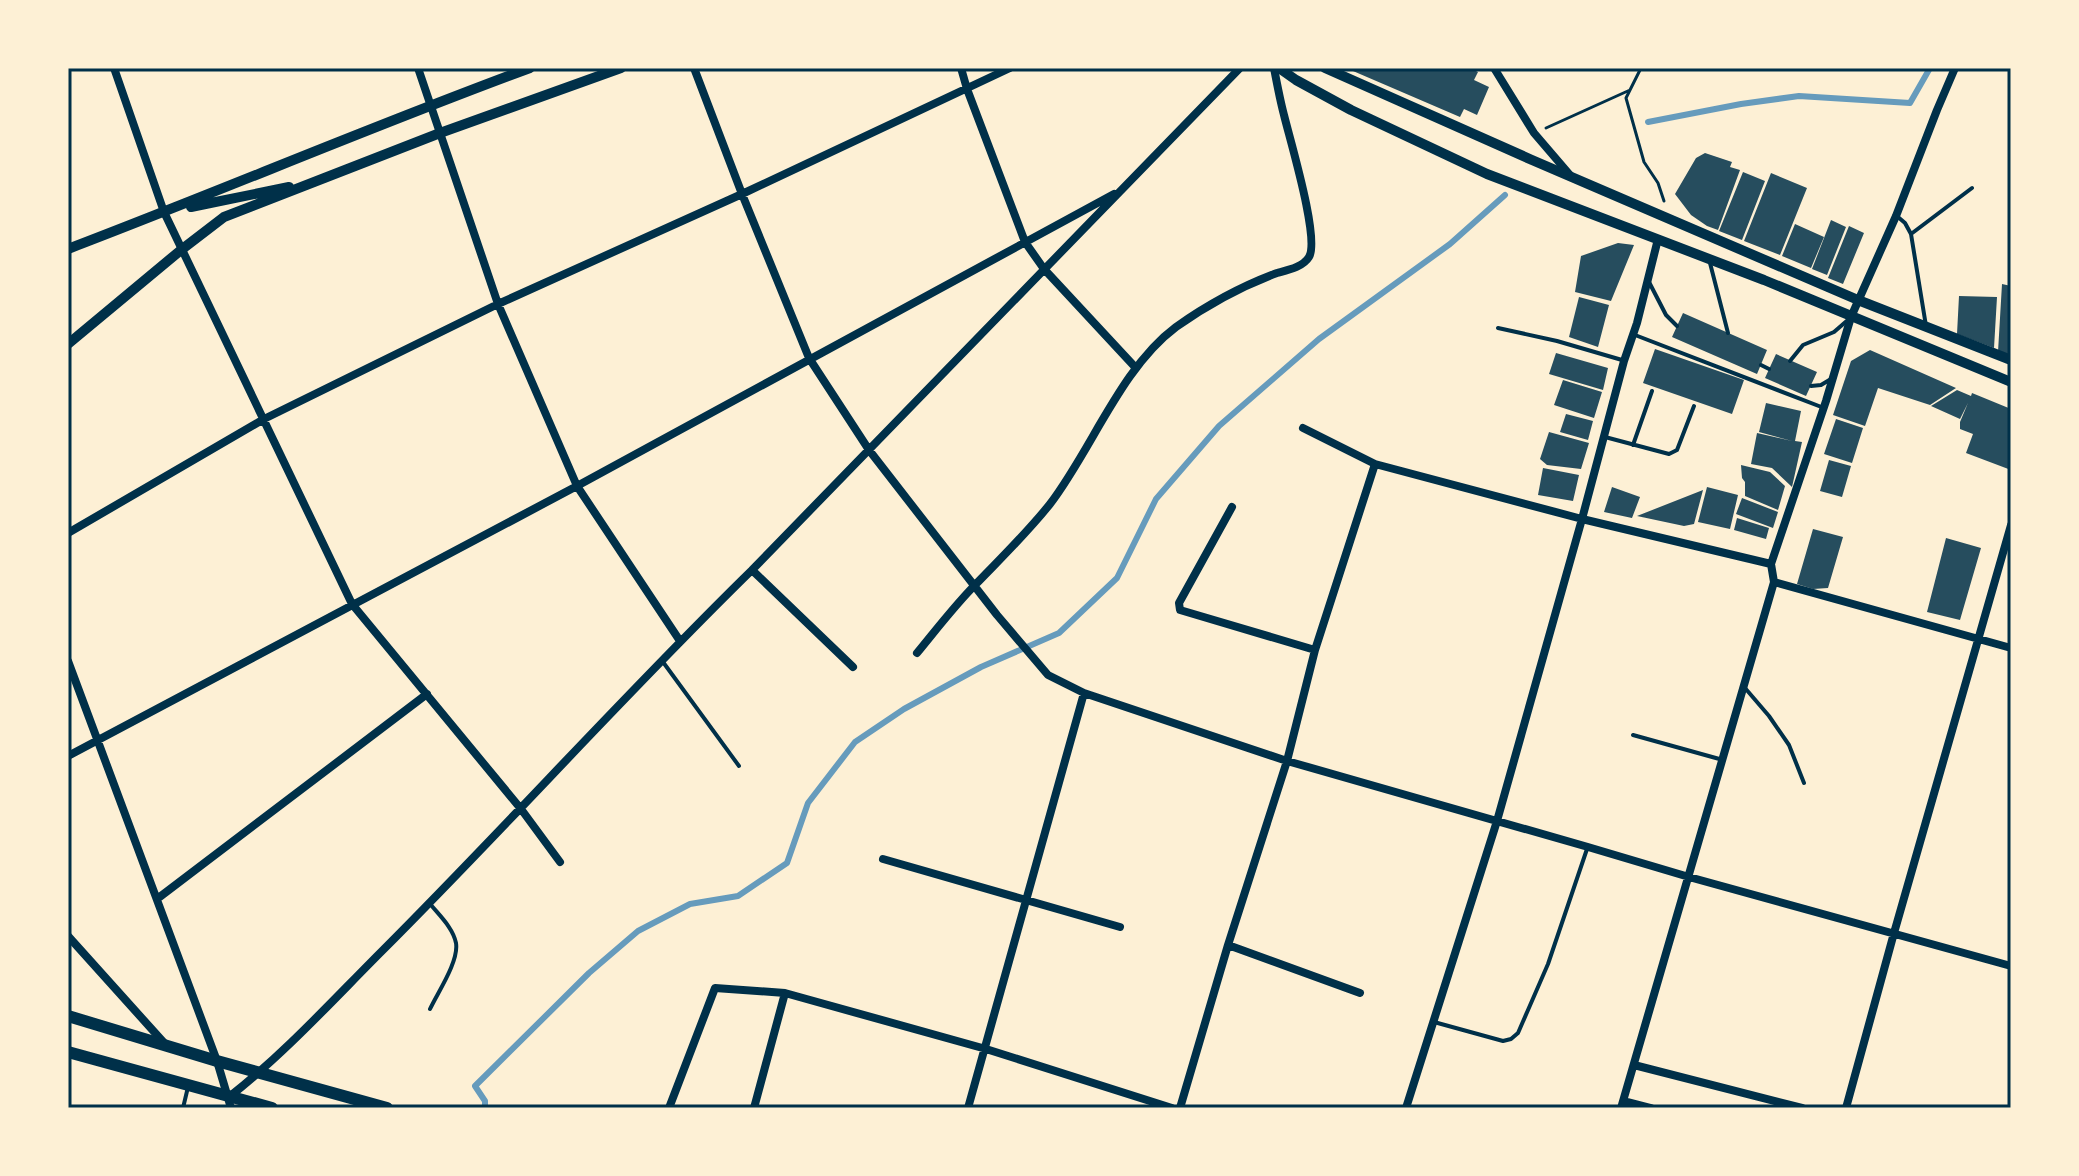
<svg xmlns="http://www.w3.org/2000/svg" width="2079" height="1176" font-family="Rubik,sans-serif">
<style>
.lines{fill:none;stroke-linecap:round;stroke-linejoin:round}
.stream{stroke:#669bbc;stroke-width:6}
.building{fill:#264d5e}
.path{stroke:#003049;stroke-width:3}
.service{stroke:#003049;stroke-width:4}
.minor{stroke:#003049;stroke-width:8}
.tertiary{stroke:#003049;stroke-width:10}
.trunk{stroke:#003049;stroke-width:12}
.neatline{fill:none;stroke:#003049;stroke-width:3}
</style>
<rect width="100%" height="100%" fill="#fdf0d5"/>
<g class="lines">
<path class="stream" d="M1648,122l93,-18 58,-8 111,7 20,-35
M485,1108v-7l-10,-15 114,-113 49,-42 52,-27 48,-8 49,-33 21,-60 47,-61 49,-33 77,-42 78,-34 58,-55 39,-79 63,-73 100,-87 131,-95 55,-49"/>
</g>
<path class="building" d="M1346,68h124l8,4 -4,8 15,7 -12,28 -13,-6 -4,8z
M1705,153l27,9 -2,5 10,3 -22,60 -11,-4 -16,-11 -16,-21 21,-36z
M1743,172l22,9 -23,59 -23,-9z
M1771,173l36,15 -27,67 -36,-14z
M1831,220l15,7 -19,48 -15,-6z
M1795,224l29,13 -13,31 -29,-12z
M1849,226l15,7 -21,51 -15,-6z
M1618,243l16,2 -23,56 -36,-9 6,-36z
M2002,284l9,2v70l-13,-4z
M1959,296l38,1 -3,51 -37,-14z
M1579,297l30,8 -11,42 -29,-10z
M1683,313l84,37 -10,24 -85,-37z
M1655,349l89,31 -12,34 -89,-31z
M1870,350l86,38 -26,17 -52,-17 -13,38 -32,-11 18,-54z
M1556,353l52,15 -5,22 -54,-16z
M1776,354l41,18 -11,24 -41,-18z
M1563,380l39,12 -8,26 -40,-13z
M1957,390l14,6 1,-3 39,16v61l-45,-17 7,-19 -13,-5v-7l8,-19 -8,16 -29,-13z
M1766,403l35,8 -6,30 7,1 -10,45 -20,-19 -21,-4 6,-31 35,8 -33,-9z
M1566,414l27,7 -5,19 -28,-8z
M1836,419l27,9 -11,35 -28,-9z
M1549,432l40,11 -8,26 -34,-4 -7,-6z
M1829,460l22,6 -9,31 -22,-6z
M1741,465l29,7 15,14 -7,24 -33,-14v-14l-3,-4z
M1543,468l36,7 -6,26 -35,-6z
M1612,487l28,10 -8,21 -28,-6z
M1707,487l31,8 -8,34 -32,-7z
M1703,490l-9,34 -10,2 -47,-10z
M1742,498l36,14 -5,16 -37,-14z
M1737,518l32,10 -3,11 -32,-9z
M1813,529l30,8 -15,51 -15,1 -16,-5z
M1946,538l35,10 -21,72 -33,-8z"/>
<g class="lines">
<path class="path" d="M1641,68l-15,30 18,64 14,21 6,18
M1546,128l84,-38"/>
<path class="service" d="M1898,217l7,6 6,11 15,92
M1911,234l61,-46
M1710,263l18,70
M1649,282l17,33 11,11
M1498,328l59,13 65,19
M1635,335l189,73
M1790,361l13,-16 31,-13 15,-13
M1761,365l8,4
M1811,386l10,-1 10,-6
M1605,437l64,17 8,-4 17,-44
M1633,445l19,-54
M663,662l76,104
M1745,688l24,28 20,29 15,38
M1633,735l90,25
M430,1009c8,-17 29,-48 26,-66 -3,-15 -16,-27 -25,-38
M1434,1022l69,19 8,-2 7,-6 30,-69 39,-115
M183,1108l5,-21"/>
<path class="minor" d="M114,68l50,144 188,392 169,205 39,53
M418,68l80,236 79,182 103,155
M694,68l48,126 67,164 60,92 128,165 51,60 36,18 203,68 301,86 101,30 322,89
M961,68l6,21 58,153 19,27 91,98
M1494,68l40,65 36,42
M1303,428l72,36 207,55 189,45
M1232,507l-53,96 1,7 135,40
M68,533l196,-114 234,-115 244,-110 268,-126
M752,570l101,97
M1774,582l237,66
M917,653c19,-23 38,-48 59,-69 26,-27 51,-51 74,-80 42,-55 71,-136 126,-177 31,-22 66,-41 101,-54 11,-3 26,-6 32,-16 11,-18 -19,-117 -25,-142 -4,-15 -7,-31 -10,-47
M68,661l149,400 14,47
M68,756l509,-270 537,-292
M883,859l237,68
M157,899l270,-205
M68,936l98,109
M1228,945l132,48
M1634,1065l168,43
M229,1097c56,-44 104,-97 154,-147 125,-125 243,-257 369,-380l488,-502
M1624,1101l27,7
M669,1108l46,-120 70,5 201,56 186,59
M754,1108l31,-115
M968,1108l116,-415
M1180,1108l48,-163 59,-184 28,-111 60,-186
M1406,1108l91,-287 85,-302 42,-158 13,-38 21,-84
M1621,1108l153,-526 -3,-18 55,-163 25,-84 45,-101 41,-106 18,-42
M1846,1108l48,-175 117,-408"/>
<path class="tertiary" d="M1279,68l17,12 55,30 136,64 277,106 247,102
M1325,68l207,92 326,140 153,60
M191,207l98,-20
M68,249c155,-59 307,-124 462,-181
M68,344l113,-94 43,-33 216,-84 181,-65"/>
<path class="trunk" d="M68,1016l149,45 170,47
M68,1052l204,56"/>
</g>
<rect width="2079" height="1176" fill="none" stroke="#fdf0d5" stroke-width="140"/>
<rect x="70" y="70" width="1939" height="1036" class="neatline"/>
</svg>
